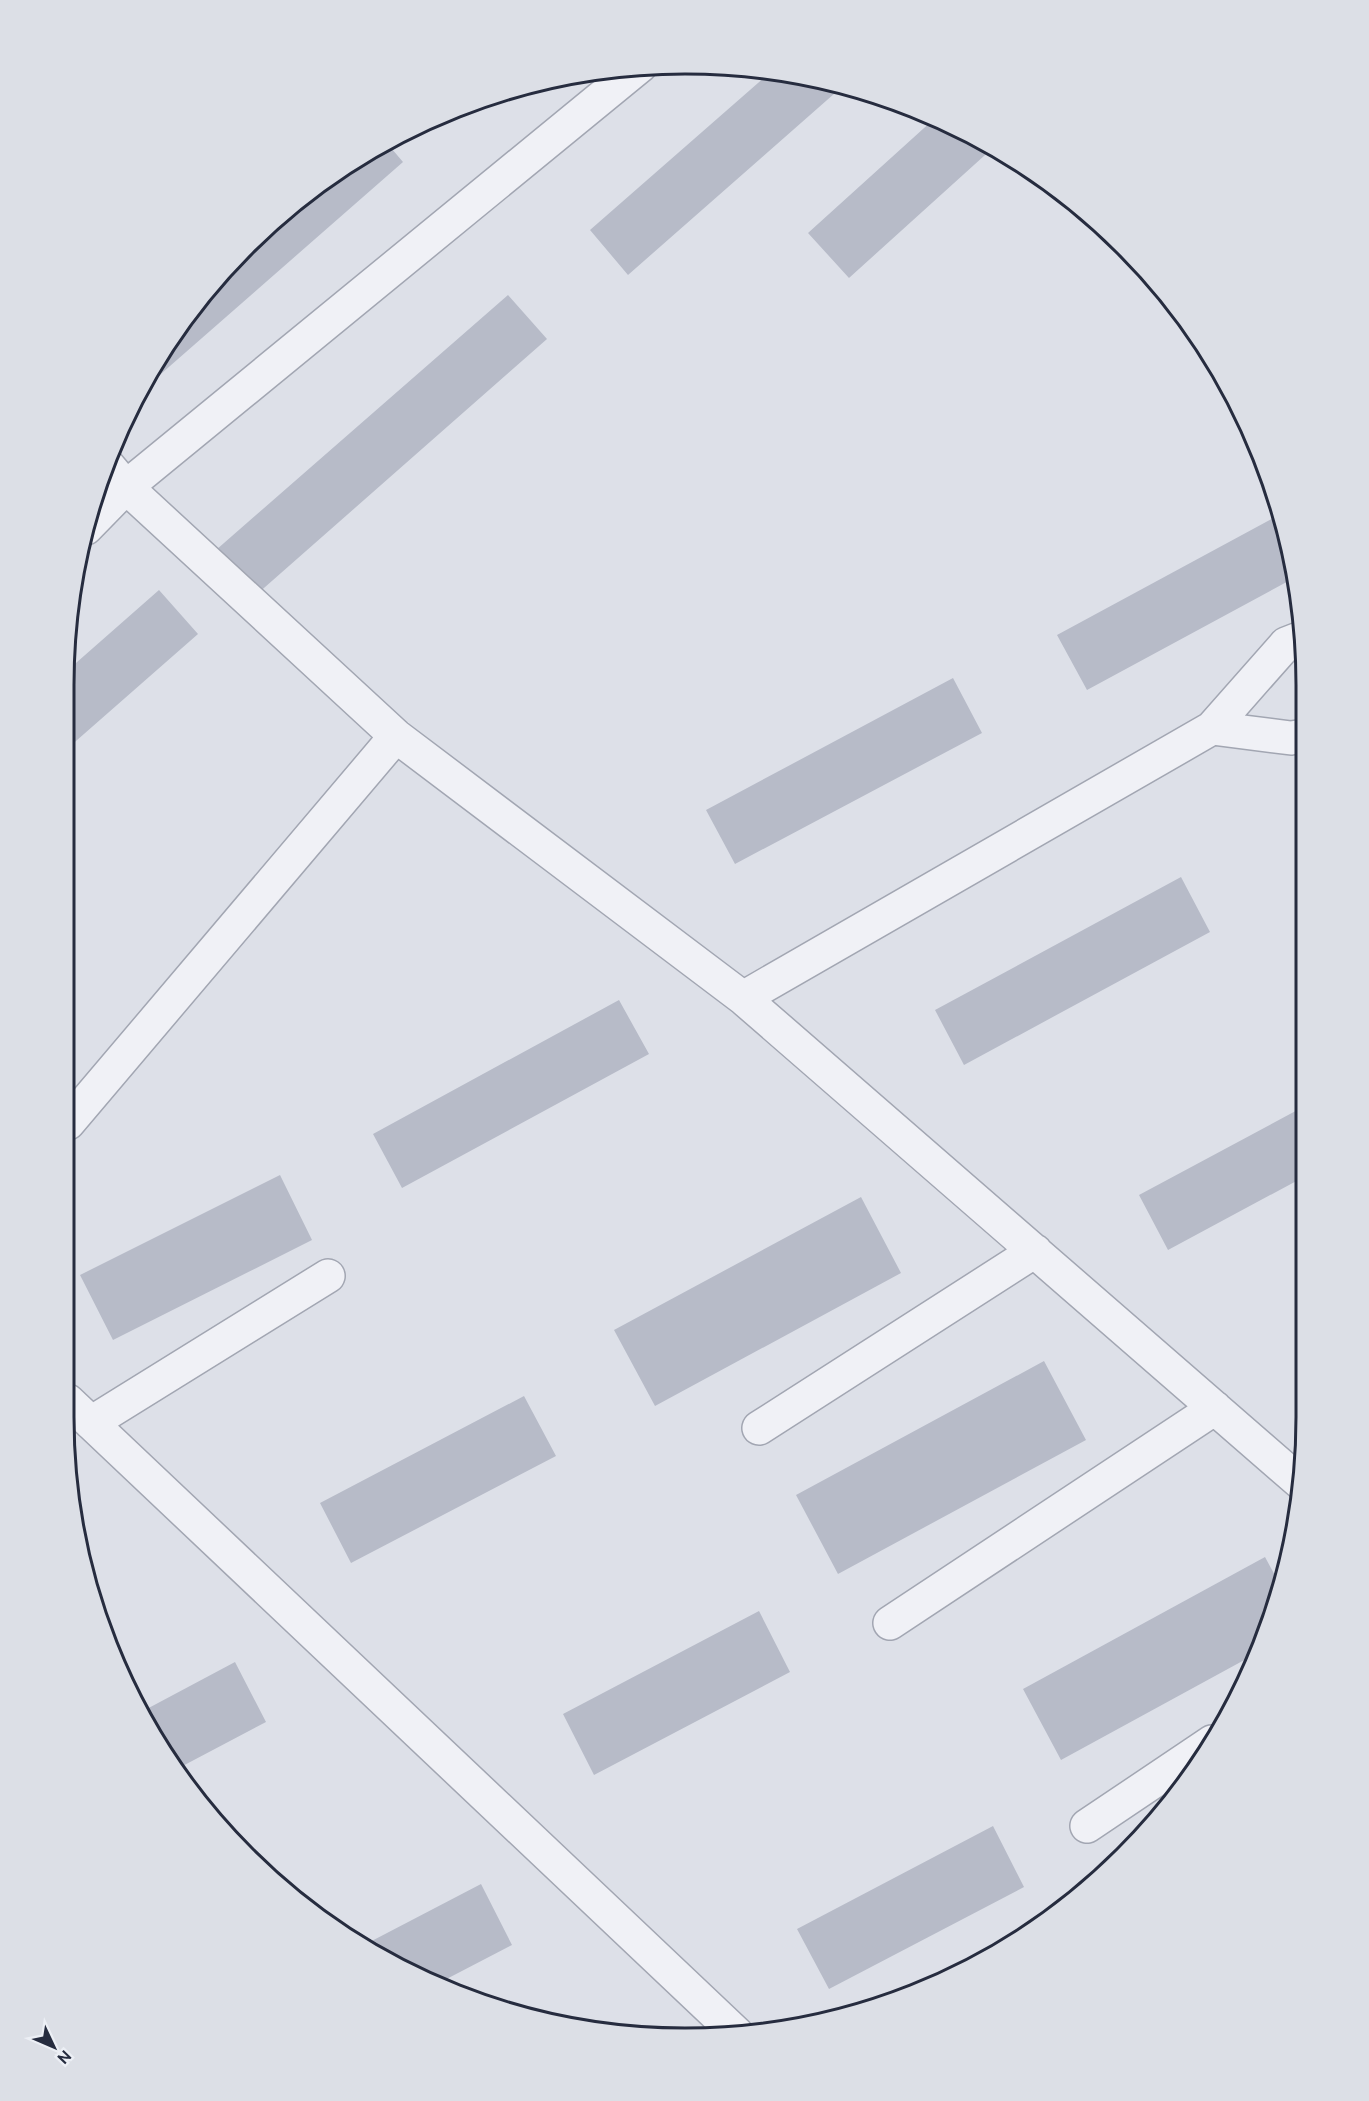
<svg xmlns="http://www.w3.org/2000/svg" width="1369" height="2101" font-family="Ubuntu,sans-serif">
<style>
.building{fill:#b7bbc8}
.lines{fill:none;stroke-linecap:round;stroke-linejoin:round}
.minor-casing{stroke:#a2a6b2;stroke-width:36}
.minor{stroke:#f0f1f6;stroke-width:33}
.rim{fill:none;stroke:#262c3f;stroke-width:3}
</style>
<rect width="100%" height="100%" fill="#dde0e8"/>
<path class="building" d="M773,70l70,16 -215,189 -38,-45z
M934,119l61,27 -146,132 -41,-45z
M386,142l17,20 -265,232 79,-119 89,-83z
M508,295l39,44 -291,256 -40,-45z
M1281,514l4,10 9,54 -207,112 -30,-55z
M159,590l39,44 -130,114v-78z
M953,678l29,55 -247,131 -29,-54z
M1181,877l29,55 -246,133 -29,-55z
M619,1000l30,54 -247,134 -29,-54z
M1303,1107l-1,71 -134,72 -29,-55z
M280,1175l32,65 -199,100 -33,-65z
M861,1197l40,76 -246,133 -41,-76z
M1044,1361l42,79 -248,134 -42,-79z
M524,1396l32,60 -205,107 -31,-60z
M1265,1557l13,24 -19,71 -198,108 -38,-71z
M759,1611l31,61 -196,103 -31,-61z
M235,1662l31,60 -91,48 -7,-8 -25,-51z
M993,1826l31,61 -195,102 -32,-60z
M481,1884l31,61 -77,40 -26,-11 -45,-29z"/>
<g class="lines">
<g class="minor-casing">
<path id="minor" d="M105,462l21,25 270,249 347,262 558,485
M86,528l40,-41 515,-422
M1212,728l79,10 13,-2
M743,998l469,-270 74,-84 18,-7
M68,1123l328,-387
M68,1401l669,633
M91,1423l237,-147
M759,1428l276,-177
M890,1623l325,-215
M1087,1826l125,-84"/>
</g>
<use href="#minor" class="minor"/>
</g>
<path d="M0 0H1369V2101H0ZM685 74H685A611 611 0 0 1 1296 685V1417A611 611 0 0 1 685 2028H685A611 611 0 0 1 74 1417V685A611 611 0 0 1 685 74Z" fill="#dcdfe6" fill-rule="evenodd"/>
<path class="rim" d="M685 74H685A611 611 0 0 1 1296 685V1417A611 611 0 0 1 685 2028H685A611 611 0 0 1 74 1417V685A611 611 0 0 1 685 74Z"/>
<g transform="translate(54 2047) rotate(134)" stroke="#eceff5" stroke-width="4.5" paint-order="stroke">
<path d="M0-4.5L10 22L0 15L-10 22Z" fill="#262c3f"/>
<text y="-9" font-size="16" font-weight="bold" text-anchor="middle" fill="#262c3f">N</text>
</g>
</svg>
